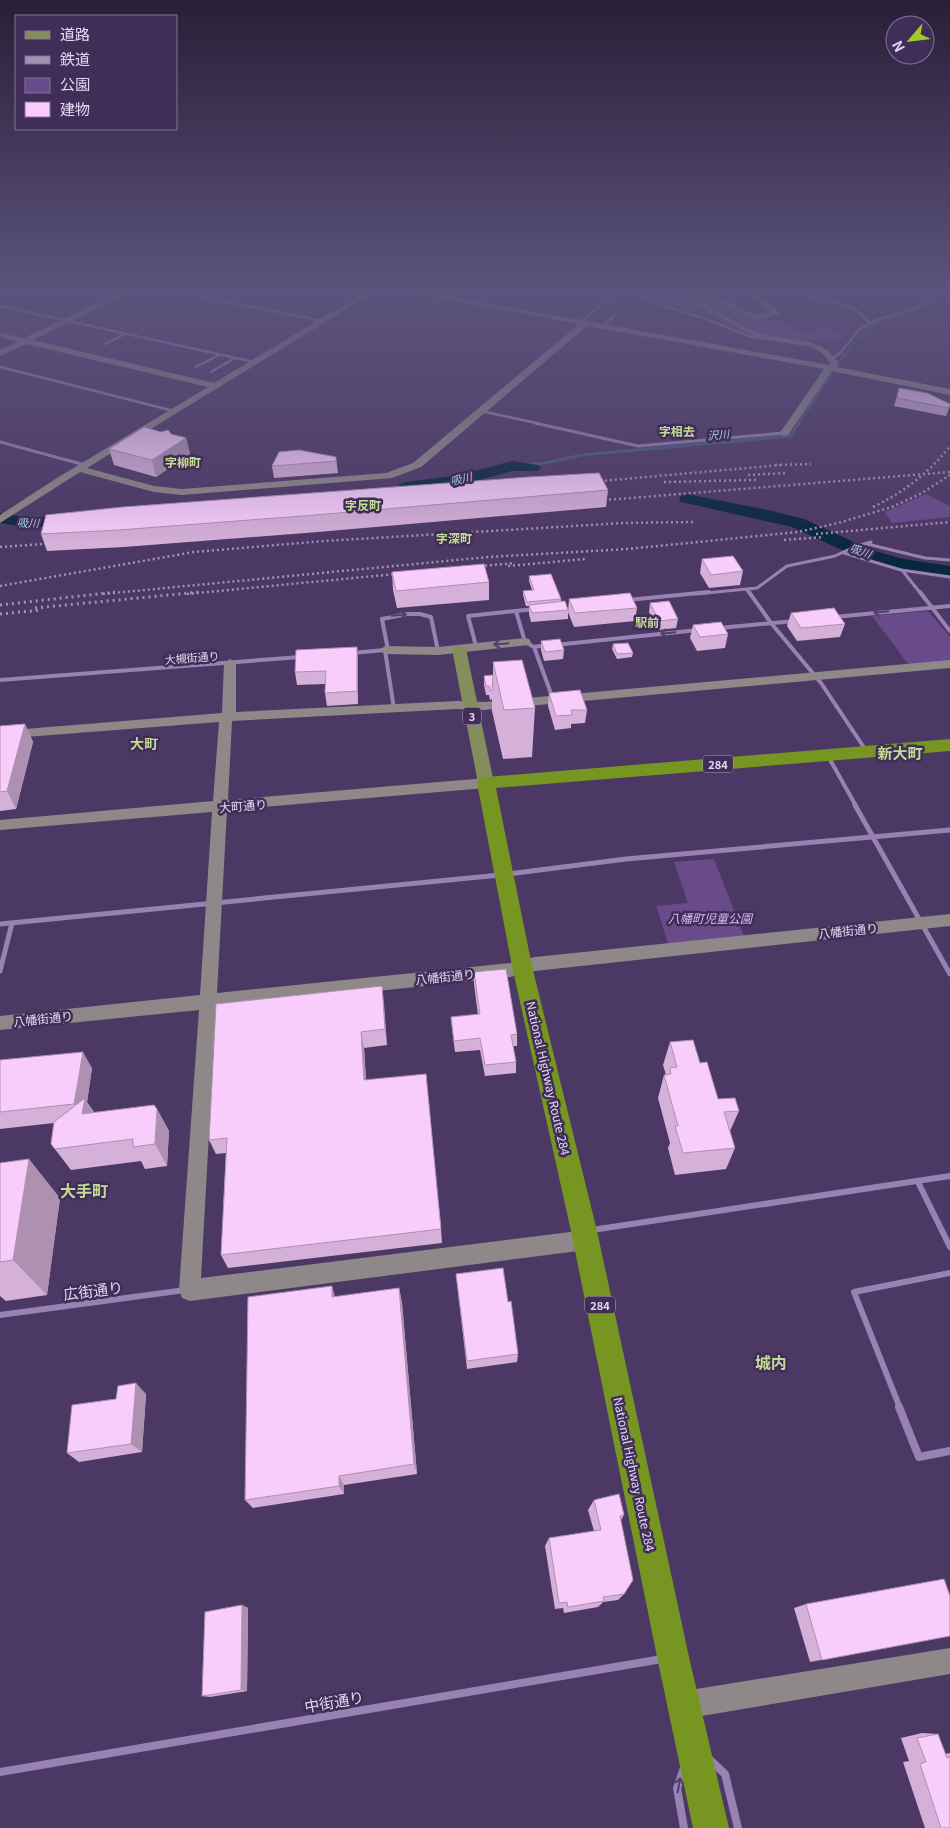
<svg xmlns="http://www.w3.org/2000/svg" width="950" height="1828" font-family="Georgia,'Noto Sans JP',serif">
<style>
.green{fill:#694b8c}
.lines{fill:none;stroke-linecap:round;stroke-linejoin:round}
.stream-far1{stroke:#4a5d74;stroke-width:2.5}
.stream{stroke:#4a5d74;stroke-width:3}
.river{fill:#09283e;fill-rule:evenodd}
.street-far5{stroke:#9882b4;stroke-width:2.5}
.street-far4{stroke:#9882b4;stroke-width:3}
.street-far3{stroke:#9882b4;stroke-width:4}
.street-far2{stroke:#9882b4;stroke-width:5}
.street-far1{stroke:#9882b4;stroke-width:6}
.street{stroke:#9882b4;stroke-width:8}
.secondary{fill:#8e8888;fill-rule:evenodd}
.primary{fill:#848d5c;fill-rule:evenodd}
.highway{fill:#769521;fill-rule:evenodd}
.rail-far1{stroke:#a293b5;stroke-width:2.5;stroke-dasharray:2 3;stroke-linecap:butt}
.rail{stroke:#a293b5;stroke-width:3;stroke-dasharray:2 4;stroke-linecap:butt}
.wall{fill:#d5b0d8}
.shaded-wall{fill:#ae90b0}
.building{fill:#f8cdfb;stroke:#ae90b0}
.oneway{stroke:#523f6a}
.oneway2{stroke:#504062}
.labels{text-anchor:middle;dominant-baseline:central;stroke-width:5;stroke-linejoin:round;paint-order:stroke}
.far-water-label{font-size:11px;font-style:italic;fill:#9fc9ec;stroke:#412e58}
.far-street-label{font-size:11px;fill:#e3d8f3;stroke:#412e58}
.shield{fill:#412e58;stroke:#b2a5c4;stroke-width:1}
.shield-label{font-size:11px;font-weight:bold;fill:#e3d8f3}
.far-quarter-label{font-size:12px;font-weight:bold;fill:#c3dc93;stroke:#412e58}
.street-label{font-size:12px;fill:#e3d8f3;stroke:#412e58}
.park-label{font-size:12px;font-style:italic;fill:#d7b9fe;stroke:#412e58}
.neighbourhood-label{font-size:14px;font-weight:bold;fill:#c3dc93;stroke:#412e58}
.quarter-label{font-size:15px;font-weight:bold;fill:#c3dc93;stroke:#412e58}
.near-street-label{font-size:15px;fill:#e3d8f3;stroke:#412e58}
.near-neighbourhood-label{font-size:16px;font-weight:bold;fill:#c3dc93;stroke:#412e58}
</style>
<rect width="100%" height="100%" fill="#4c3864"/>
<path class="green" d="M643,289h24l1,3 45,20 30,19 -41,-17 -43,-13 -1,-4z
M680,289h9l50,24 20,7 20,1 20,10 16,2 1,-3 -7,-5 39,8 -6,2 -5,6c-27,1 -54,-2 -80,-10 -13,-5 -24,-14 -37,-21 -12,-6 -25,-11 -38,-17l-3,-3z
M926,494l24,12v11l-58,6 -7,-11z
M928,611l22,26v24l-41,4 -37,-49z
M714,859l31,80 -76,7 -13,-40 32,-3 -14,-41z"/>
<g class="lines">
<path class="stream-far1" d="M840,361l17,-22 16,-15 58,-21v-3l-9,-8v-3
M798,424l34,-51"/>
<path class="stream" d="M512,466l33,-3 37,-8 208,-19 9,-13"/>
<path class="river" d="M512,461l26,4 3,3 -3,3h-26l-51,14 -55,7 -6,-2 -2,-3 2,-3 6,-2 54,-7z
M687,494l81,16 36,9 67,31 33,9 46,7v10l-47,-7 -44,-11 -67,-31 -111,-25 -2,-3 2,-3z
M0,513l29,5 48,-3 6,2 2,3 -2,3 -6,2 -48,3 -29,-5z"/>
<path class="street-far5" d="M163,289l159,32
M626,289l38,17 39,12 46,18 59,9
M783,289l66,18 10,5 11,11
M215,299l18,-10
M0,306l254,56
M585,323l-2,-3 36,-30 -2,-1
M603,326l12,-11
M105,344l20,-10
M833,358l8,-6 19,-23 14,-8 44,-14 21,-18
M0,367l174,44
M196,367l23,-12
M211,372l24,-14
M481,411l60,13"/>
<path class="street-far4" d="M535,423l103,23 145,-13
M0,442l85,23
M867,544l58,14 25,2
M844,553l57,17 49,7
M902,570l19,24
M747,590l3,4
M696,594l61,-6 30,-22 48,-10 21,-10 15,-4"/>
<path class="street-far3" d="M749,592l22,31 50,60 46,69
M920,592l30,39
M628,600l81,-8
M516,611l9,31 9,5 12,-2
M834,617l116,-11
M719,628l76,-7
M555,645l143,-15
M476,646l-8,-30 67,-7
M534,647l19,52
M388,650l-6,-31 25,-5h13l11,3 7,34
M352,653l33,-3 9,59
M0,680l301,-23
M828,756l28,50"/>
<path class="street-far2" d="M855,805l95,169
M508,874l118,-15 324,-29
M0,924l500,-49
M0,971l12,-48"/>
<path class="street-far1" d="M918,1182l32,65
M592,1230l358,-54
M0,1315l185,-25
M900,1408l-46,-116 96,-19"/>
<path class="street" d="M899,1407l20,50 31,-6
M709,1759l16,15 13,54
M684,1768l-7,20 7,40
M0,1772l662,-113"/>
<path class="secondary" d="M128,289h10l-105,51 181,43 156,-94h9l-292,179 67,18 28,3 204,-16 27,-10 166,-139 -180,-33 -4,-2h15l419,76 1,-2c-14,-26 -53,-18 -77,-28 -17,-6 -31,-18 -47,-26 -11,-6 -26,-9 -35,-17l1,-3h8l-1,2 4,2c26,11 48,27 73,38 28,12 66,2 83,33l-2,3 113,22v6l-118,-24 -44,64 -5,1 -5,-3 4,-3 42,-61 -237,-43 -166,141 -29,11 -210,17 -28,-3 -74,-20 -80,51v-8l57,-37 151,-91 -182,-43 -26,12v-6l17,-8 -17,-5v-4l24,5z
M692,289h10l54,26 15,-3 -29,-23h8l31,24 -16,6h-13z
M525,638l4,1 2,3 -2,3 -91,10 -53,-1 -6,-4 6,-4 53,1z
M230,659l6,4v49l221,-11 27,1 466,-42v8l-466,42 -27,-1 -225,12 -4,79 258,-22 5,2 2,3 -2,3 -5,2 -259,22 -10,183 293,-30 25,-6 415,-43v12l-415,45 -25,6 -294,31 -15,270 385,-48 7,3 3,7 -3,7 -7,3 -396,51 -8,-3 -3,-8 20,-280 -199,20v-14l200,-21 12,-183 -212,18v-10l213,-19 6,-79 -219,17v-8l222,-18 2,-50z
M950,1648v26l-266,45 -10,-4 -4,-10 4,-10 10,-4z"/>
<path class="primary" d="M459,645l7,4 28,134 -3,4 -5,1 -5,-1 -3,-4 -26,-134z"/>
<path class="highway" d="M950,739v12l-454,37 36,178 65,265 92,426 40,171h-36l-36,-171 -86,-426 -59,-265 -35,-183 3,-4 6,-2z"/>
<path class="rail-far1" d="M775,465l36,-1
M748,475l38,-2
M590,482l191,-17
M664,482l92,-2
M594,501l356,-29
M873,507c31,-15 56,-34 77,-61
M816,534l134,-12
M784,540l40,-3
M0,547l58,-4
M508,566l77,-7
M470,567l45,-4
M0,586l194,-34 130,-11 300,-18 70,-1
M103,594l385,-37 139,-8 171,-17 40,-9 54,-16 30,-14 28,-18
M187,594l219,-21"/>
<path class="rail" d="M0,605l115,-13
M35,608l165,-16
M0,614l42,-4"/>
</g>
<path class="wall" d="M899,388l51,17 -4,11 -52,-10z
M171,434l15,4 4,16 -34,23 -42,-12 -5,-16z
M336,457l2,16 -64,5 -2,-12z
M608,490l-2,17 -288,25 -194,15 -77,4 -6,-17z
M702,559l41,12 -3,14 -31,3 -9,-15z
M392,572l97,10v18l-92,8 -4,-18z
M529,576l32,23v3l7,8v9l-37,3 -2,-8v-8h-3l-3,-11v-4l9,-1 -3,-9z
M569,599l68,9 -2,13 -61,6 -6,-15z
M650,603l28,16 -2,9 -18,2 -9,-18z
M791,613l54,11 -5,13 -43,4 -10,-15z
M693,625l35,9 -3,14 -28,3 -7,-13z
M541,641l23,9 -1,9 -19,2 -3,-11z
M613,644l20,9 -1,4 -15,2 -5,-10z
M358,660v44l-31,2 -2,-13v-9l-28,1 -2,-13z
M493,662l42,46 -3,49 -29,2 -11,-48v-12l-2,1 -1,-5h-3l-2,-10v-9l9,-1z
M549,693l38,17 -2,13 -14,1v4l-16,2 -7,-24z
M25,724l8,18 -17,67 -16,2v-85z
M474,972l43,62v12h-4l3,16v11l-31,3 -5,-26 -25,2 -3,-23 -1,-12 27,-2 -4,-31z
M382,986l5,59 -23,3 2,32 75,149 1,14 -214,25 -7,-13 5,-102 -10,1 -7,-14z
M670,1042l30,21 18,36 21,12 -9,20 5,17 -9,21 -51,6 -7,-27 2,-5 -12,-45 6,-23h2l-3,-10z
M0,1060l92,8 -5,34 7,10 63,-3 12,22 -2,35 -22,3 -4,-8 -70,9 -20,-26 3,-21 -54,6z
M0,1163l60,35 -13,97 -41,6 -6,-5z
M456,1274l52,28 10,52 -1,8 -50,7 -10,-85z
M399,1288l3,15 15,171 -73,11v9l-91,14 -8,-8z
M146,1394l-4,58 -63,10 -12,-9 49,-54z
M594,1500l30,15 -3,5 3,74 -6,6 -15,2 -5,5 -34,6 -1,-5 -8,1 -10,-63 4,-8 45,-7 -6,-21z
M806,1604l144,32 -140,26 -16,-54z
M242,1605l6,3 -1,83 -37,6 -8,-1z
M922,1733l16,1 7,20 5,-1v75h-25l-22,-66 6,-1 -8,-23z"/>
<path class="shaded-wall" d="M186,438l4,16 -34,23 -4,-17z
M357,647l1,13v44l-1,-13z
M25,724l8,18 -17,67 -9,-18z
M382,986l2,17 3,42 -2,-16z
M361,1032l3,16 3,48 -3,-16z
M83,1052l9,16 -5,34 12,19 -15,-1 -10,-16z
M157,1109l12,22 -2,35 -12,-22z
M29,1159l31,39 -13,97 -34,-35z
M332,1286l4,14 -4,-3z
M399,1288l3,15 15,171 -3,-10z
M136,1383l10,11 -4,58 -11,-8z
M339,1476l5,9v9l-5,-8z
M242,1605l6,3 -1,83 -6,-1z"/>
<path class="building" d="M899,388l28,5 23,11 -1,4 -52,-10z
M144,427l17,5 7,-2 3,4 15,4 -34,22 -43,-11z
M299,450l37,7v4l-64,5 7,-14z
M599,473l9,17 -293,25 -196,15 -78,4 5,-19 77,-8 406,-30z
M733,556l10,15 -32,4 -9,-16z
M484,564l5,18 -93,9 -4,-19z
M551,574l10,25 -34,3 -4,-11 11,-1 -5,-14z
M630,593l7,15 -62,5 -6,-14z
M565,601l3,9 -36,3 -3,-8z
M669,601l9,18 -19,2 -9,-18z
M834,608l11,16 -44,4 -10,-15z
M721,622l7,12 -28,3 -7,-12z
M560,639l4,11 -19,2 -4,-11z
M628,643l5,10 -16,1 -4,-10z
M357,647v44l-32,2 1,-22 -31,1 1,-22z
M522,660l13,48 -31,2 -11,-48z
M493,675l-1,15 -2,1 -1,-5h-3l-2,-10z
M580,690l7,20h-16l1,5 -16,1 -7,-23z
M25,724l-18,67 -7,1v-66z
M506,969l11,65 -6,1 5,27 -31,3 -5,-27 -26,3 -3,-24 29,-3 -6,-42z
M382,986l3,43 -24,3 3,48 62,-6 15,155 -220,26 6,-117 -18,2 7,-136z
M693,1040l7,23 7,-1 11,37 17,-1 4,13 -15,1 11,36 -52,5 -8,-27h3l-14,-51 7,-1 -1,-6 7,-1 -7,-25z
M83,1052l-9,52 -74,8v-52z
M85,1098l-3,16 72,-9 3,4 -2,35 -22,3v-8l-78,10 -4,-5 3,-22z
M29,1159l-16,101 -13,2v-99z
M503,1268l5,34 3,-1 7,53 -51,7 -11,-87z
M332,1286v11l67,-9 15,176 -75,12v10l-94,14 3,-203z
M136,1383l-5,61 -64,9 5,-48 44,-6 2,-13z
M619,1494l5,21 -4,1 13,64 -9,14 -21,3 1,4 -36,6 -1,-5 -8,1 -10,-65 52,-8 -7,-30z
M944,1579l6,17v40l-128,24 -16,-56z
M242,1605l-1,85 -39,6 3,-84z
M938,1734l9,24 3,-1v71h-9l-21,-64 6,-2 -9,-24z"/>
<defs><path id="oneway-shaft" d="M-6 0H5M1.5-3L5.5 0L1.5 3" fill="none" stroke-width="1.6" stroke-linecap="round" stroke-linejoin="round" transform="scale(1.25)"/></defs>
<g class="oneway">
<use href="#oneway-shaft" transform="translate(881 612) rotate(174)"/>
<use href="#oneway-shaft" transform="translate(399 615) rotate(-5)"/>
<use href="#oneway-shaft" transform="translate(668 633) rotate(174)"/>
<use href="#oneway-shaft" transform="translate(679 1785) rotate(-79)"/>
</g>
<use class="oneway2" href="#oneway-shaft" transform="translate(501 644) rotate(175)"/>
<linearGradient id="sky" x2="0" y2="1"><stop stop-color="#2a1f37"/><stop offset="0.53" stop-color="#5b537d"/><stop offset="1" stop-color="#5b537d" stop-opacity="0"/></linearGradient>
<rect width="950" height="545" fill="url(#sky)"/>
<g class="labels">
<g class="far-water-label">
<text transform="translate(718 434) rotate(-5)">沢川</text>
<text transform="translate(461 478) rotate(-13)">吸川</text>
<text transform="translate(28 522) rotate(3)">吸川</text>
<text transform="translate(861 550) rotate(20)">吸川</text>
</g>
<g class="far-street-label">
<text transform="translate(192 657) rotate(-4)">大槻街通り</text>
</g>
<g class="shield">
<rect x="463" y="707.5" width="18" height="17" rx="4"/>
<rect x="703" y="755.5" width="30" height="17" rx="4"/>
<rect x="585" y="1296.5" width="30" height="17" rx="4"/>
</g>
<g class="shield-label">
<text x="472" y="716">3</text>
<text x="718" y="764">284</text>
<text x="600" y="1305">284</text>
</g>
<g class="far-quarter-label">
<text x="677" y="430">字相去</text>
<text x="183" y="461">字柳町</text>
<text x="363" y="504">字反町</text>
<text x="454" y="537">字深町</text>
<text x="647" y="621">駅前</text>
</g>
<g class="street-label">
<text transform="translate(243 805) rotate(-5)">大町通り</text>
<text transform="translate(848 930) rotate(-6)">八幡街通り</text>
<text transform="translate(445 976) rotate(-6)">八幡街通り</text>
<text transform="translate(43 1018) rotate(-6)">八幡街通り</text>
<text transform="translate(549 1078) rotate(77)">National Highway Route 284</text>
<text transform="translate(635 1474) rotate(78)">National Highway Route 284</text>
</g>
<g class="park-label">
<text x="710" y="917">八幡町児童公園</text>
</g>
<g class="neighbourhood-label">
<text x="144" y="743">大町</text>
</g>
<g class="quarter-label">
<text x="900" y="752">新大町</text>
</g>
<g class="near-street-label">
<text transform="translate(93 1290) rotate(-7)">広街通り</text>
<text transform="translate(334 1701) rotate(-10)">中街通り</text>
</g>
<g class="near-neighbourhood-label">
<text x="84" y="1190">大手町</text>
<text x="771" y="1362">城内</text>
</g>
</g>
<rect x="15" y="15" width="162" height="115" fill="#412e58" stroke="#827296"/>
<rect x="25" y="31" width="25" height="8" fill="#848d5c" stroke="#827296"/>
<text x="60" y="40" font-size="15" fill="#e3d8f3">道路</text>
<rect x="25" y="56" width="25" height="8" fill="#a293b5" stroke="#827296"/>
<text x="60" y="65" font-size="15" fill="#e3d8f3">鉄道</text>
<rect x="25" y="78" width="25" height="15" fill="#694b8c" stroke="#827296"/>
<text x="60" y="90" font-size="15" fill="#e3d8f3">公園</text>
<rect x="25" y="102" width="25" height="15" fill="#f8cdfb" stroke="#827296"/>
<text x="60" y="115" font-size="15" fill="#e3d8f3">建物</text>
<g transform="translate(910 40) rotate(242)"><circle r="24" fill="#412e58" stroke="#827296"/>
<path d="M0-4L9 19L0 12L-9 19Z" fill="#a0c92c"/>
<text y="-8" font-size="14" font-weight="bold" text-anchor="middle" fill="#e3d8f3">N</text>
</g>
</svg>
